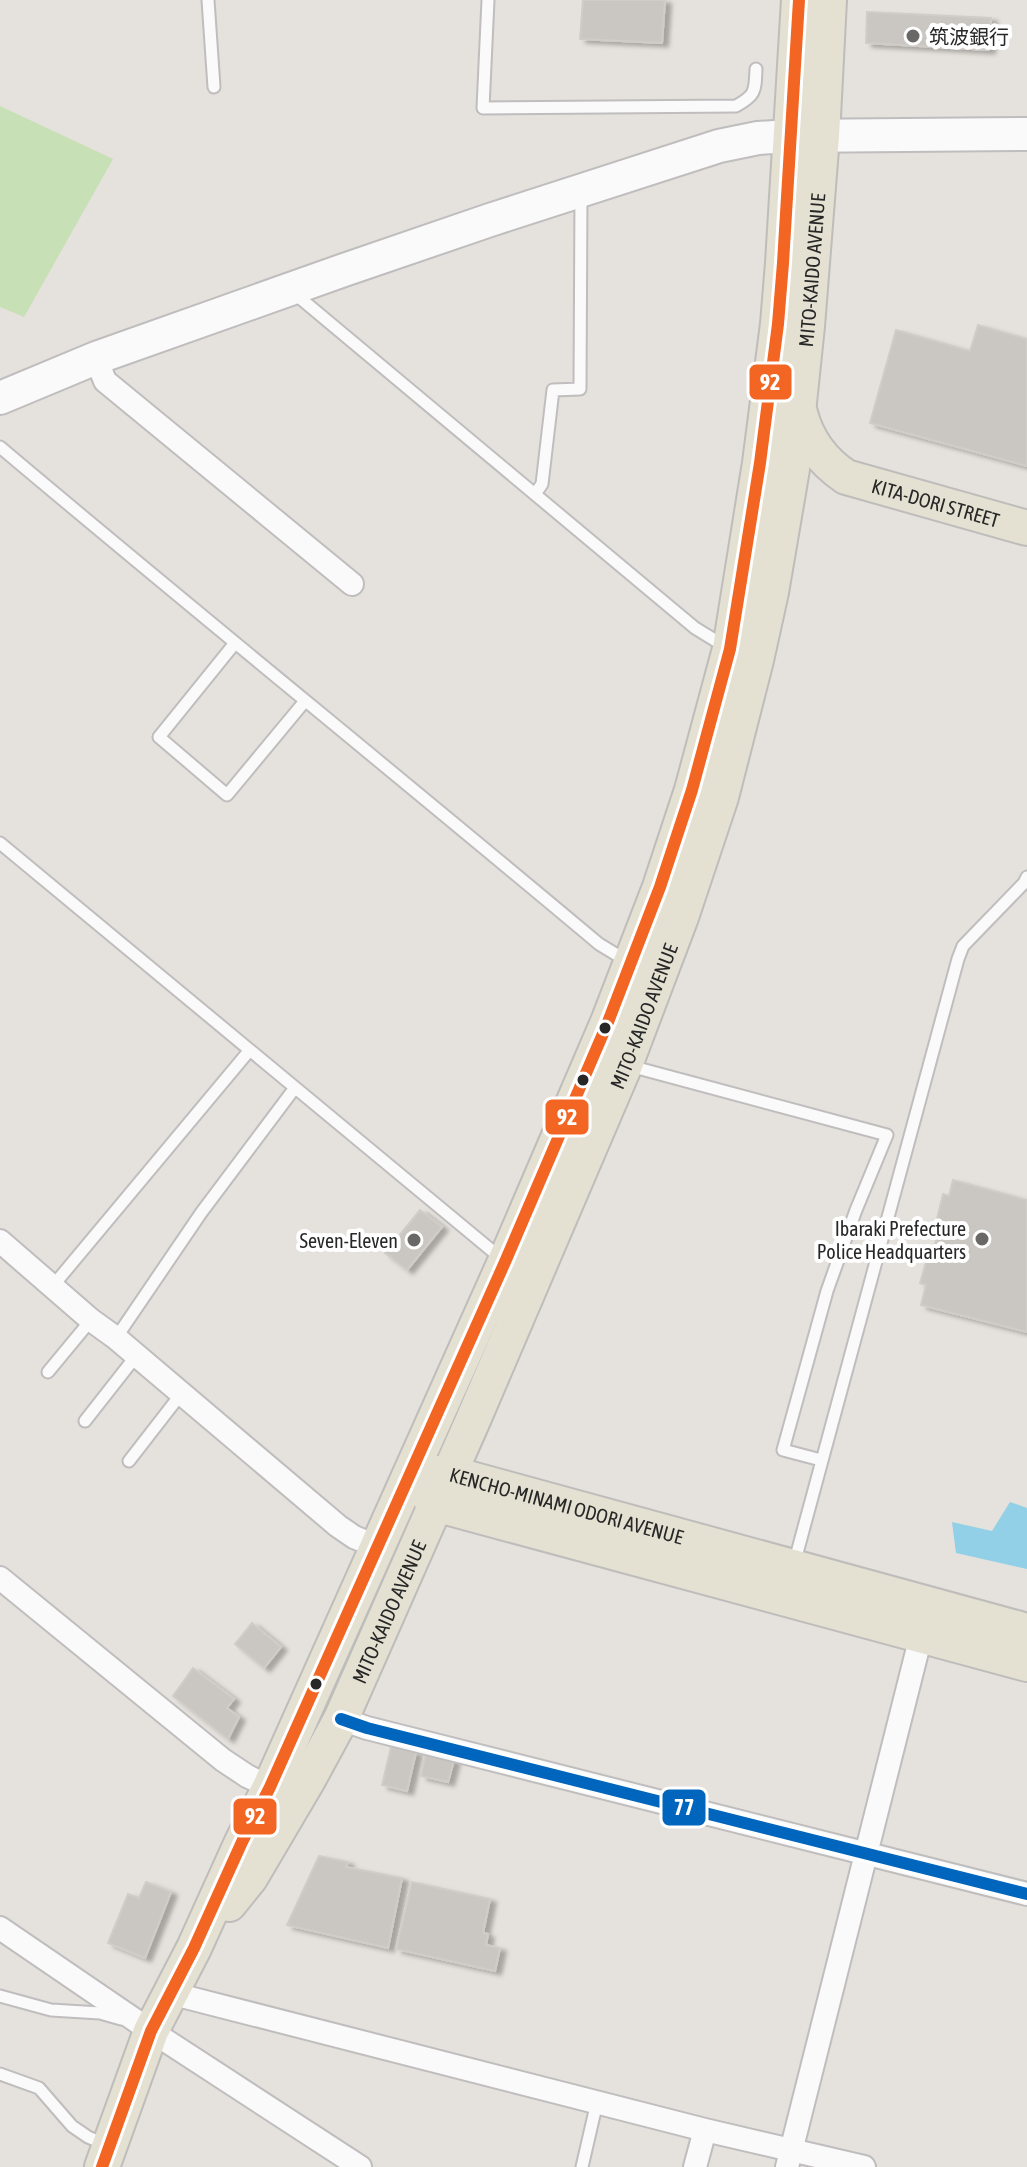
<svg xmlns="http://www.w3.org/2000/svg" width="1027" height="2167" font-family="'Asap Condensed','Noto Sans JP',sans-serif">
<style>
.green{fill:#c7e0b5}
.water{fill:#91d0e6}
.building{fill:#cac7c3;stroke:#d0cdc9;stroke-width:2;filter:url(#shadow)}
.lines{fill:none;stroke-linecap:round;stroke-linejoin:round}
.lane-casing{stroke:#bfbdbe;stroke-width:15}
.street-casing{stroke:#bfbdbe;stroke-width:26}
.secondary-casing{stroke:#bfbdbe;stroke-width:36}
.primary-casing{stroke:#bebdbb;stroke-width:38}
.lane{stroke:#fbfafa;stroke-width:11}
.street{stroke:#fbfafa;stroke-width:22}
.secondary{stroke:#fbfafa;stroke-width:32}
.primary{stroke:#e4e0d2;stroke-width:34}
.bus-1-casing{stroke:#fff;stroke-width:18}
.bus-2-casing{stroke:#fff;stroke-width:18}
.bus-1{stroke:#f26522;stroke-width:12}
.bus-2{stroke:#0065bd;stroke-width:12}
.poi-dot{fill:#6a6866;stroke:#fff;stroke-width:3}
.bus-dot{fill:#272727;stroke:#fff;stroke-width:3}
.labels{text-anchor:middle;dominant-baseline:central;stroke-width:8;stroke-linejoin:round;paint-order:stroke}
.poi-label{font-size:20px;fill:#272727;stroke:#fff;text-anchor:end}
.street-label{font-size:20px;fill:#272727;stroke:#fff}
.line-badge{stroke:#fff;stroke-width:3}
.badge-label{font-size:22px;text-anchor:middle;font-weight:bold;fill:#fff}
</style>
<defs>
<filter id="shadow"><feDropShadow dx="6" dy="3.5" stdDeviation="2" flood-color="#0004"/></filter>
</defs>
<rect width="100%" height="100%" fill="#e5e1dc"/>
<path class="green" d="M0,106l113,53 -89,158 -24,-10z"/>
<path class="water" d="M1010,1502l17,6v61l-71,-16 -4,-31 40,9z"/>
<path class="building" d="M583,0h82l-3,43 -82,-4z
M867,12l124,6 -2,32 -123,-7z
M978,325l49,14v127l-157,-43 26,-93 74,21z
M953,1180l74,20v132l-106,-27 5,-20 -6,-2 7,-24 4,1 10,-40 -4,-1 6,-25 6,2z
M420,1210l22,17 -35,43 -22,-17z
M252,1623l29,24 -17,21 -29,-24z
M193,1668l41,31 -7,9 12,9 -11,22 -55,-43z
M391,1747l25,5 -9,39 -25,-6z
M426,1753l28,7 -6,22 -27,-6z
M319,1856l29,6 -2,5 56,11 -14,70 -101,-23z
M146,1882l25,10 -26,66 -37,-15 20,-49 11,4z
M412,1882l78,17 -7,34 5,1 -2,11 14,3 -5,23 -99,-22z"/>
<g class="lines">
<g class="lane-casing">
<path id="lane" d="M208,0l6,87
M488,0l-5,108 253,-2c20,-11 19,-15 20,-37
M294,293l401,335 31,19
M0,447c198,167 400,330 599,497l28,17
M535,494l7,-10 11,-94 27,-1 1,-194
M235,643l-76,94 68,58 78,-94
M0,843l502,416
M630,1066l257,69 -31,75 -29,81 -44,159 38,10
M52,1287l197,-236
M116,1338l85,-125 93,-124
M48,1372l43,-52
M85,1421l51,-65
M129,1461l52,-67
M794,1564l164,-605 5,-13 61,-63 3,-6
M0,1996l51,14 49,3 21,6
M0,2074l39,14 33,38 16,11 19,8
M582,2167l15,-65"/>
</g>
<g class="street-casing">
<path id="street" d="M96,358l9,23 247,203
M0,1241l91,79 25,18 222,188 16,11 24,10
M0,1578l223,182 24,16 23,11
M341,1719l26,9 660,166
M0,1928l151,103 209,136
M170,1993l535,137 159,37
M695,2167l10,-37
M787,2167l134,-531"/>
</g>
<g class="secondary-casing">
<path id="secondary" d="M0,398l96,-40 248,-88 146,-50 229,-74 39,-8 33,-2 236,-2"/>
</g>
<g class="primary-casing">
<g id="primary">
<path id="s1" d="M800,413c7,28 22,48 46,64l181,51"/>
<path id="s2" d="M427,1473h22l578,158"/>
<path d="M420,1485l15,19 592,160"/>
<path id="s3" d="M229,1904l21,-26 59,-100 32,-59 132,-299 152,-355 56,-148 40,-120 35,-137 15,-68 21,-123 15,-143 15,-190 7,-136"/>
<path d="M102,2167l49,-136 43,-83 48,-106 28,-55 235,-525 103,-240 52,-135 32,-97 38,-141 30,-186 18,-139 5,-61 16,-263"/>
</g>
</g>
<use href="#lane" class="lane"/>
<use href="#street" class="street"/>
<use href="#secondary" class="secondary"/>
<use href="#primary" class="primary"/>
<g class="bus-1-casing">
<path id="bus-1" d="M102,2167l49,-136 43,-83 48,-106 28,-55 235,-525 103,-240 52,-135 32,-97 38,-141 30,-186 18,-139 5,-61 16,-263"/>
</g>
<g class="bus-2-casing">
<path id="bus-2" d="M341,1719l26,9 660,166"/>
</g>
<use href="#bus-1" class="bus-1"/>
<use href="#bus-2" class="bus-2"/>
</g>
<g class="poi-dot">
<circle cx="913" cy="36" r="8"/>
<circle cx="982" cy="1239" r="8"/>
<circle cx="414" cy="1240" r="8"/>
</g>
<g class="bus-dot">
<circle cx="605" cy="1028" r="7"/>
<circle cx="583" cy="1080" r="7"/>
<circle cx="316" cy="1684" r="7"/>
</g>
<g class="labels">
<g class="poi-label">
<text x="929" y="36" text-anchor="start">筑波銀行</text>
<text x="966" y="1228">Ibaraki Prefecture<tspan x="966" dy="23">Police Headquarters</tspan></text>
<text x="398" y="1240">Seven-Eleven</text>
</g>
<g class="street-label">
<text stroke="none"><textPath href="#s3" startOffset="1750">MITO-KAIDO AVENUE</textPath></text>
<text stroke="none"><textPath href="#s1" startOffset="174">KITA-DORI STREET</textPath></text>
<text stroke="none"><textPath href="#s3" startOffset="982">MITO-KAIDO AVENUE</textPath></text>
<text stroke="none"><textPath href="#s2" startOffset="144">KENCHO-MINAMI ODORI AVENUE</textPath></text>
<text stroke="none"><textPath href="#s3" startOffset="334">MITO-KAIDO AVENUE</textPath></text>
</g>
</g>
<g class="line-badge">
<rect x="748" y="363" width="45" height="38" rx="8" fill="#f26522"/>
<rect x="544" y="1098" width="46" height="38" rx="8" fill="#f26522"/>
<rect x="661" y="1788" width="46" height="39" rx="8" fill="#0065bd"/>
<rect x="232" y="1797" width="46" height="39" rx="8" fill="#f26522"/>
</g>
<g class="badge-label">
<text x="770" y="390">92</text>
<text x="567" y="1125">92</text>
<text x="684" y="1815">77</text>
<text x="255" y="1824">92</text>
</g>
</svg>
